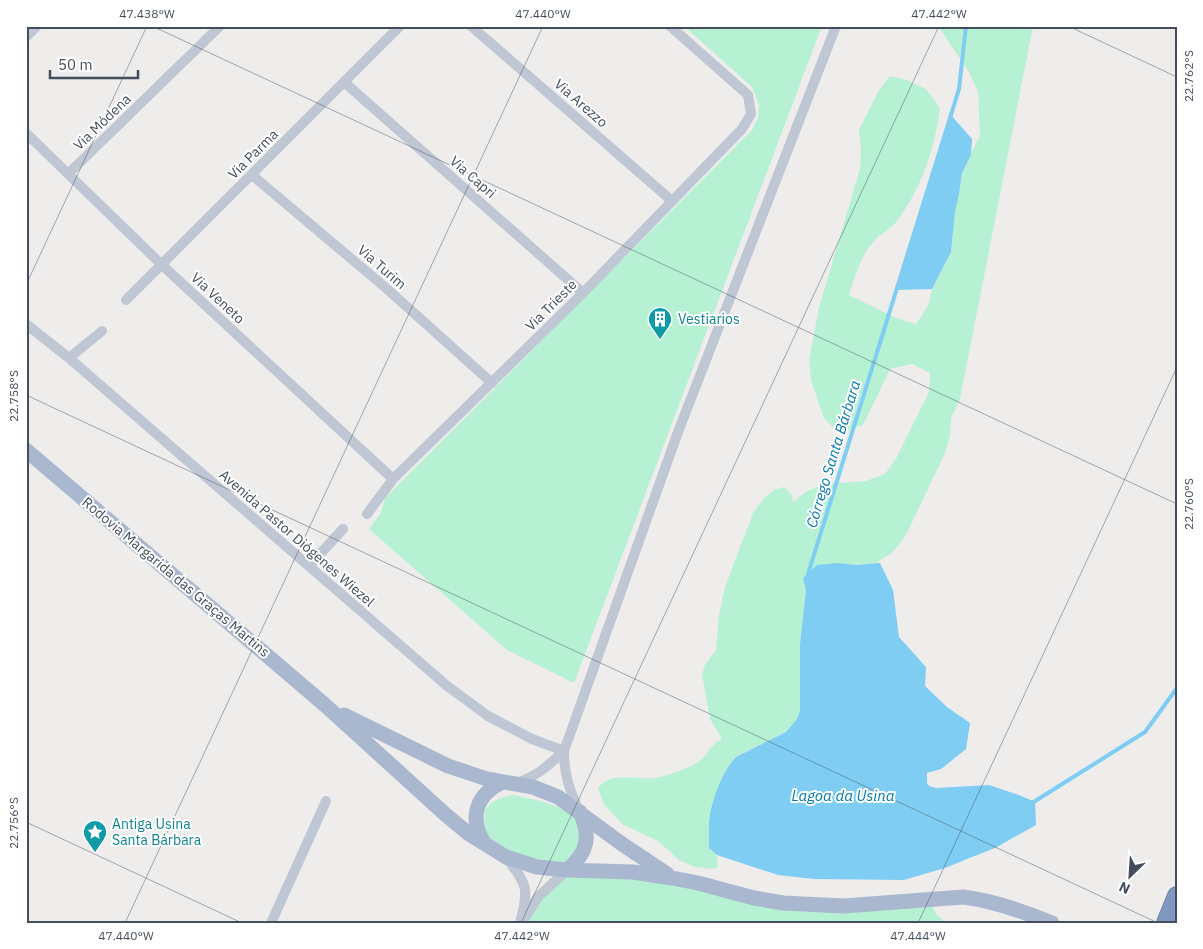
<svg xmlns="http://www.w3.org/2000/svg" width="1203" height="949" font-family="'IBM Plex Sans',sans-serif">
<style>
.green{fill:#b6f1d3}
.water{fill:#7fcdf2}
.lines{fill:none;stroke-linecap:round;stroke-linejoin:round}
.stream{stroke:#7fcdf2;stroke-width:4}
.highway-casing{stroke:#6b83ab;stroke-width:20}
.street{stroke:#bec7d3;stroke-width:10}
.primary{stroke:#a9b8ce;stroke-width:15}
.highway{stroke:#7f98c0;stroke-width:18}
.ticks{fill:none;stroke:#434d5b;stroke-width:1;stroke-opacity:0.45}
.labels{text-anchor:middle;dominant-baseline:central;stroke-width:4;stroke-linejoin:round;paint-order:stroke}
.street-label{font-size:14px;fill:#434d5b;stroke:#fff}
.culture-label{font-size:14px;fill:#0d838f;stroke:#fff;text-anchor:start}
.water-label{font-size:15px;font-style:italic;fill:#0278af;stroke:#fff}
.neatline{fill:none;stroke:#434d5b;stroke-width:2}
.ticks-label{font-size:12px;text-anchor:middle;fill:#434d5b}
</style>
<rect width="100%" height="100%" fill="#efecec"/>
<path class="green" d="M684,26h138l-248,657 -67,-33 -138,-121 12,-16 4,-15 368,-369 5,-12 1,-12 -7,-18z
M938,26h95l-73,373 -9,19 -1,18 -5,17 -39,82 -13,17 -17,11 -20,2 -18,-2 -32,27 -6,54v67l-3,8 -11,13 -50,25c-23,23 -23,60 -27,91l8,7 1,12 -5,2 -18,-2 -16,-7 -21,-19 -36,-17 -18,-20 -6,-16c15,-18 38,-7 58,-10 11,-2 36,-11 44,-17 9,-8 10,-16 22,-22l-12,-20 -8,-45 3,-9 11,-15 3,-35 6,-28 28,-74 12,-16 9,-7 10,-3 7,7 2,8 14,-11 19,-7 40,-3 19,-7 12,-17 32,-65 1,-19 -18,-9 -22,5 -27,56 -24,8 -15,-15 -13,-38 -2,-20 10,-52 41,-139 1,-19 -2,-20 20,-40 11,-14 17,4 19,9 14,19c-5,40 -19,82 -44,114 -5,7 -15,11 -20,17 -15,16 -21,36 -27,56l47,23 20,6 12,-18 4,-17 19,-37 4,-41 4,-17 3,-21 18,-38 -2,-43 -9,-20z
M513,795c15,3 57,11 65,26 2,4 3,10 5,15l-12,22 -7,5 -32,-4 -22,-7 -23,-16c-6,-27 -3,-35 26,-41z
M567,870l44,1 143,27 174,1 9,16 10,8h-426z"/>
<path class="water" d="M951,115l21,24 -1,16 -9,18 -3,21 -4,18 -4,40 -19,37 -35,1z
M838,563l18,2 24,-2 13,27 6,47 27,30 -1,19 22,21 23,16 -4,26 -25,20 -14,4v10l2,3 7,2 53,-3 30,10 16,7 1,23 -41,23 -23,9 -27,11 -41,12 -90,-1 -36,-4 -61,-20 -8,-7c0,-8 0,-16 0,-24 1,-20 13,-53 27,-67l50,-25 11,-13 3,-8v-67l6,-54 -3,-12 14,-13z"/>
<g class="lines">
<path class="stream" d="M809,578l-1,-4 151,-485 7,-63
M1032,803l113,-71 32,-44"/>
<g class="highway-casing">
<path id="highway" d="M1166,923l11,-27"/>
</g>
<path class="street" d="M471,26l201,175
M26,37l11,-11
M344,82l239,211
M26,133l136,132 231,214
M68,174l152,-148
M252,175l134,113 106,95
M126,300l274,-274
M26,324l43,34 377,327 42,31 44,23 32,12
M69,358l33,-27
M367,514l26,-35 190,-186 159,-164 9,-15 -3,-19 -78,-69
M309,566l34,-37
M516,783c20,-6 33,-18 48,-32
M579,810c-10,-20 -15,-37 -15,-59l114,-319 158,-406
M506,858c22,26 23,32 14,65
M526,916l12,-19 29,-27
M271,923l55,-122"/>
<path class="primary" d="M26,450l299,255 121,110 23,19 37,23 31,10 30,3 66,2 39,6 26,5 56,15 29,5 61,3 119,-9c32,4 60,14 89,26
M344,715l104,51 39,13 46,8 25,10 64,47 45,30
M485,844c-17,-25 -9,-50 18,-62
M567,870c21,-17 24,-34 13,-58"/>
<use href="#highway" class="highway"/>
</g>
<path class="ticks" d="M152,26l1025,478M1068,26l109,51M26,285l121,-259M26,395l1132,528M26,822l216,101M125,923l418,-897M521,923l418,-897M918,923l259,-556"/>
<defs>
<g id="building-pin" transform="scale(1.25)"><path d="M0 17L-7.5 6A9.5 9.5 0 1 1 7.5 6Z" fill="#0f9aa8" stroke="#fff"/><path d="M-4-6H4V6H1V3H-1V6H-4ZM-2.5-4.3h1.7v1.8h-1.7ZM.8-4.3h1.7v1.8H.8ZM-2.5-1h1.7V.8h-1.7ZM.8-1h1.7V.8H.8Z" fill="#fff"/></g>
<g id="sight-pin" transform="scale(1.25)"><path d="M0 17L-7.5 6A9.5 9.5 0 1 1 7.5 6Z" fill="#0f9aa8" stroke="#fff"/><path d="M0-6L1.8-2.2L6-1.7L2.9 1.2L3.7 5.4L0 3.3L-3.7 5.4L-2.9 1.2L-6-1.7L-1.8-2.2Z" fill="#fff"/></g>
</defs>
<g fill-rule="evenodd">
<use href="#building-pin" x="660" y="319"/>
<use href="#sight-pin" x="95" y="832"/>
</g>
<g class="labels">
<g class="street-label">
<text transform="translate(581 103) rotate(41)">Via Arezzo</text>
<text transform="translate(102 122) rotate(-44)">Via Módena</text>
<text transform="translate(253 154) rotate(-45)">Via Parma</text>
<text transform="translate(473 177) rotate(41)">Via Capri</text>
<text transform="translate(382 267) rotate(41)">Via Turim</text>
<text transform="translate(218 298) rotate(43)">Via Veneto</text>
<text transform="translate(551 305) rotate(-45)">Via Trieste</text>
<text transform="translate(297 538) rotate(41)">Avenida Pastor Diógenes Wiezel</text>
<text transform="translate(176 577) rotate(40)">Rodovia Margarida das Graças Martins</text>
</g>
<g class="culture-label">
<text x="678" y="319">Vestiarios</text>
<text x="112" y="824">Antiga Usina<tspan x="112" dy="16">Santa Bárbara</tspan></text>
</g>
<g class="water-label">
<text transform="translate(833 454) rotate(-73)">Córrego Santa Bárbara</text>
<text x="843" y="795">Lagoa da Usina</text>
</g>
</g>
<rect width="1203" height="949" fill="none" stroke="#ffffff" stroke-width="55"/>
<g transform="translate(1130 876) rotate(205)" stroke="#ffffff" stroke-width="4" paint-order="stroke">
<path d="M0-4L9 19L0 12L-9 19Z" fill="#434d5b"/>
<text y="-8" font-size="14" font-weight="bold" text-anchor="middle" fill="#434d5b">N</text>
</g>
<path d="M50 70v8h88v-8" fill="none" stroke="#434d5b" stroke-width="2.5"/>
<text x="58" y="70" font-size="15" fill="#434d5b" stroke="#ffffff" stroke-width="4" paint-order="stroke">50 m</text>
<rect x="28" y="28" width="1148" height="894" class="neatline"/>
<g class="ticks-label">
<text x="147" y="18">47.438°W</text>
<text x="543" y="18">47.440°W</text>
<text x="939" y="18">47.442°W</text>
<text transform="translate(1189 76) rotate(-90)" y="4">22.762°S</text>
<text transform="translate(14 396) rotate(-90)" y="4">22.758°S</text>
<text transform="translate(1189 504) rotate(-90)" y="4">22.760°S</text>
<text transform="translate(14 823) rotate(-90)" y="4">22.756°S</text>
<text x="126" y="940">47.440°W</text>
<text x="522" y="940">47.442°W</text>
<text x="918" y="940">47.444°W</text>
</g>
</svg>
